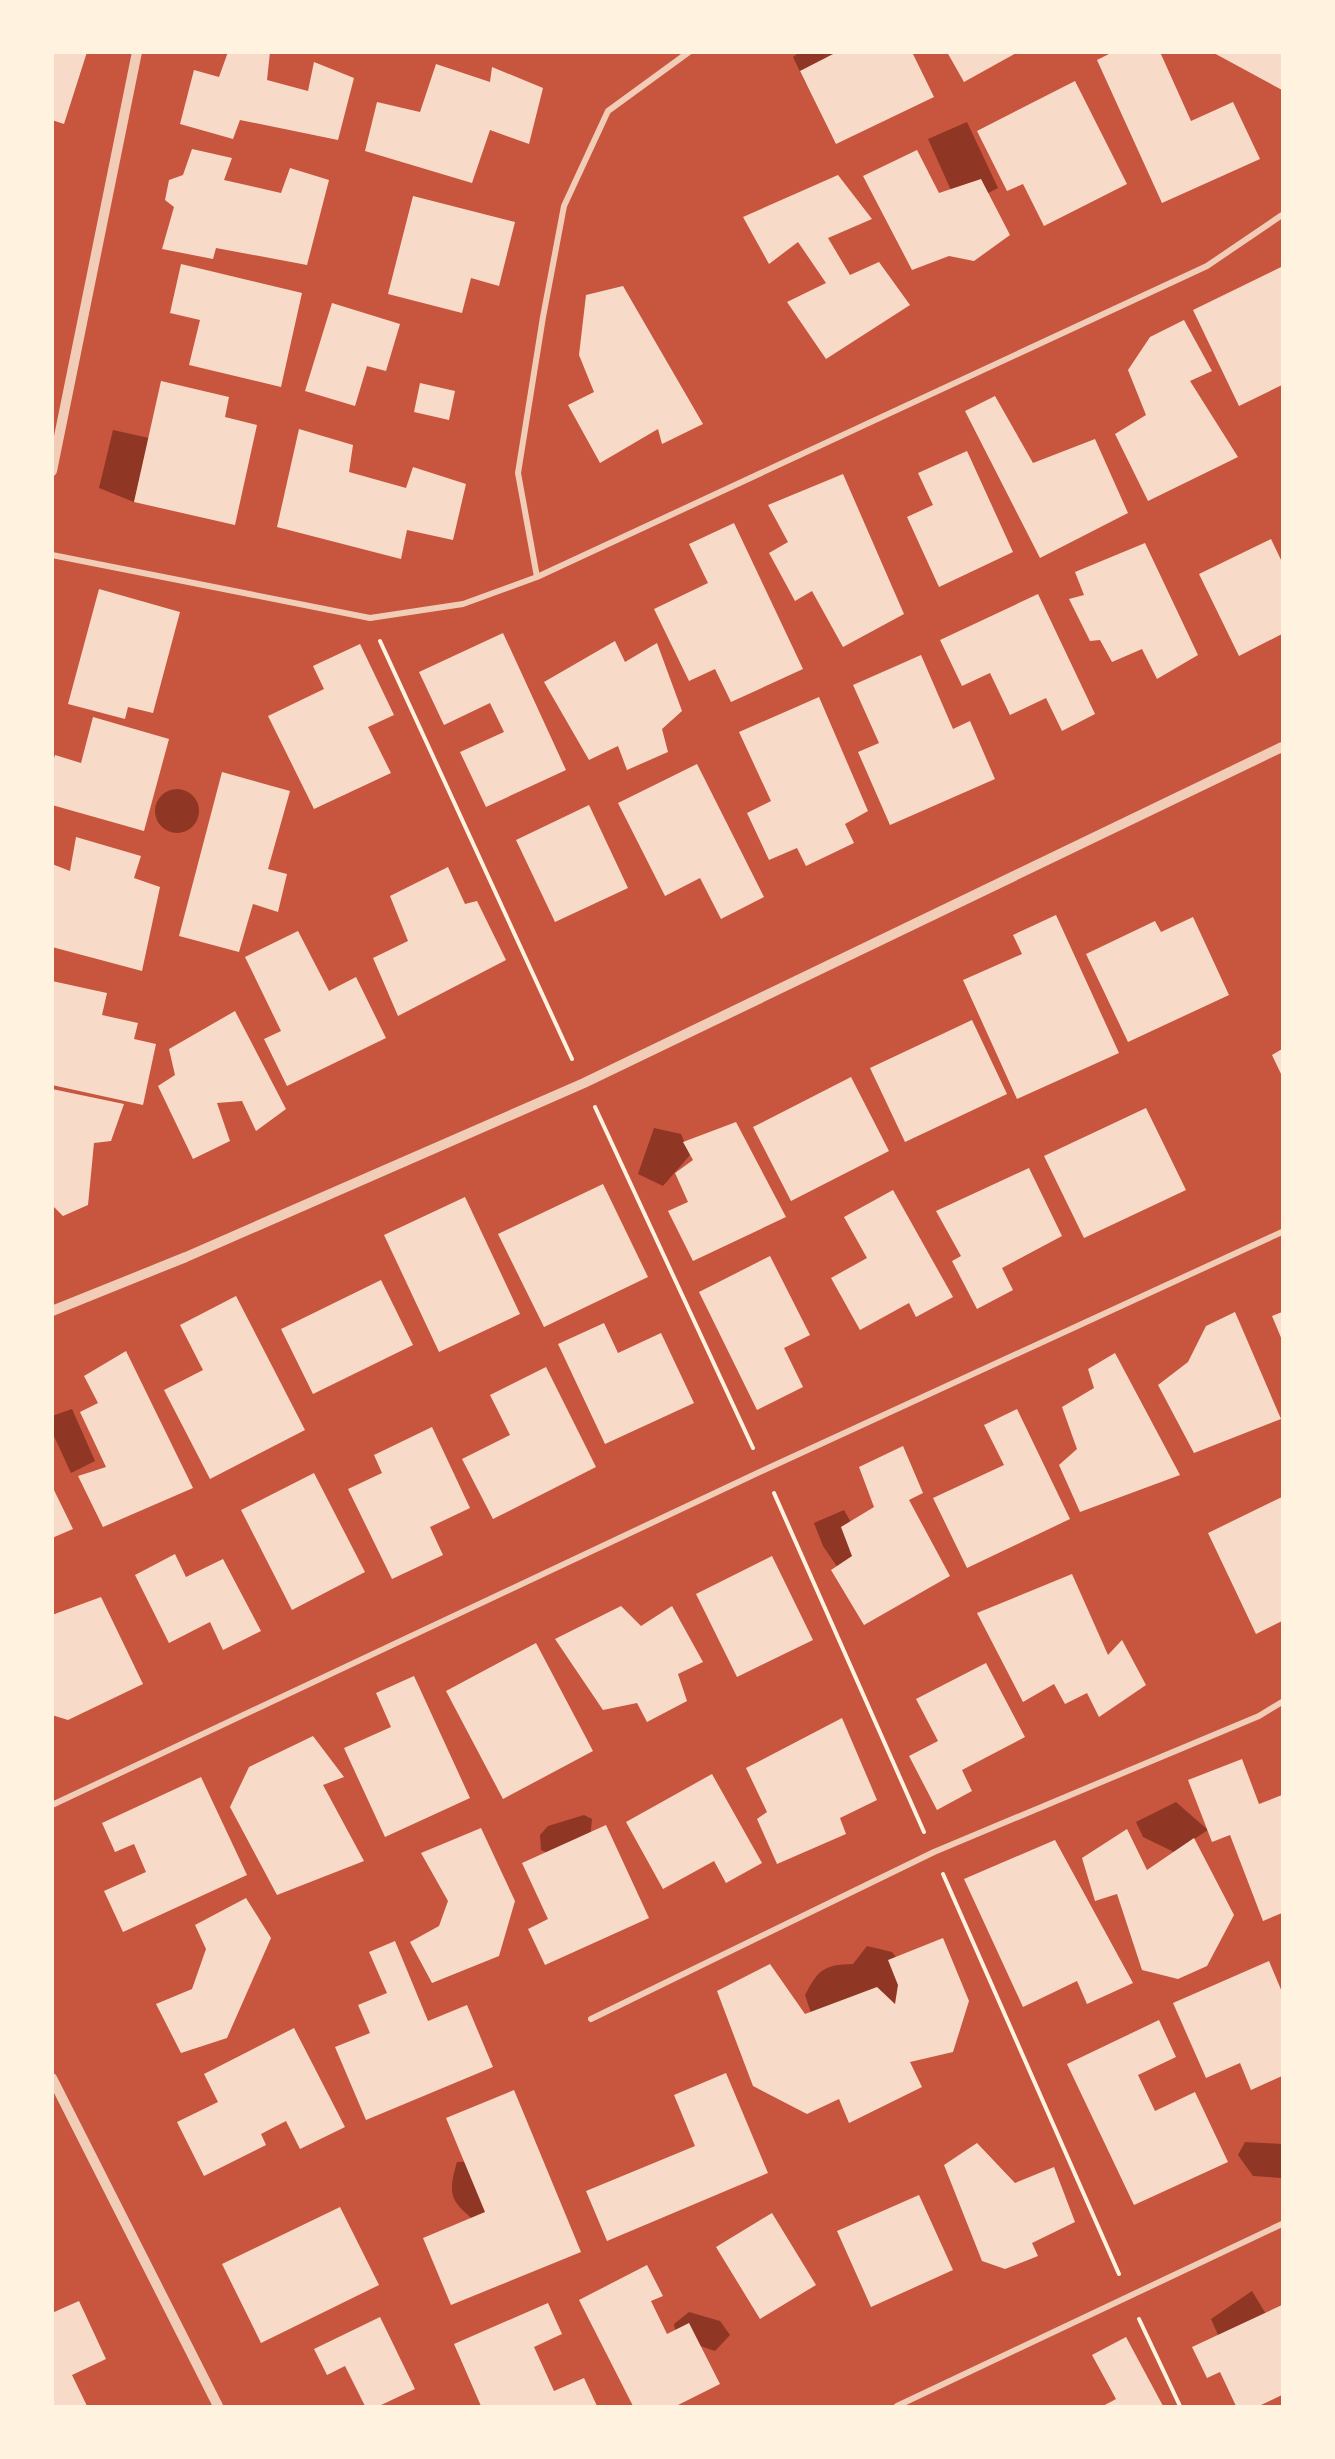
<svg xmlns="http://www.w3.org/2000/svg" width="1335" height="2459" font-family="'Zilla Slab',serif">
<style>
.water{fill:#8f3625}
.building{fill:#f7dbc8}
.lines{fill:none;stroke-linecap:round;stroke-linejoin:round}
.path{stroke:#fff3e0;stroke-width:4}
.minor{stroke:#f1ccb7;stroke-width:6}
.tertiary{stroke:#f1ccb7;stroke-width:10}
</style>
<rect width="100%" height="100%" fill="#c8553d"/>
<path class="water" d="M800,52l53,1 -23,26 -24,5 -13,-27z
M967,122l31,66 -39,20 -31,-69z
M113,430l36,8 -15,64 -35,-14z
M155 811a22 22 0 1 1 44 0a22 22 0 1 1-44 0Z
M654,1128l27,6 9,21 -27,31 -25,-12z
M72,1409l23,52 -24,12 -18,-39 -1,-18z
M844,1510l24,43 -28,18 -17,-25 -9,-23z
M1176,1802l32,28 -34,22 -31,-15 -7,-15z
M584,1815l8,4 -2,20 -35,17 -14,-6 -1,-15 8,-9z
M867,1946l25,6 17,22 -3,31 -93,14 -8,-24c14,-26 18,-30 48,-31z
M1245,2142l37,2v34l-29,-2 -15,-21z
M485,2161l6,21 -9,45c-27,-24 -37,-26 -25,-65z
M1252,2291l20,33 -50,20 -11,-25z
M689,2312l31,9 10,14 -15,16 -38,-13 -3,-14z"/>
<path class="building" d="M52,52h35l-23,72 -12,-4z
M228,52h42l-3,28 41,11 6,-29 40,16 -16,62 -98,-20 -7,19 -53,-15 14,-54 25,7z
M837,52h75l22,45 -98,47 -36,-73z
M947,52h71l-54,30z
M1113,52h47l31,69 42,-19 27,57 -98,44 -65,-143z
M1212,52h70v38z
M436,64l54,18 2,-15 51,21 -14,56 -39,-14 -18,53 -107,-32 12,-49 43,10z
M1075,81l52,103 -83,42 -21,-42 -16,7 -30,-60z
M192,149l40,9 -8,22 57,13 9,-25 39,12 -22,85 -91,-17 -3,11 -51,-10 12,-42 -9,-7 4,-20 14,-5z
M917,150l22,43 42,-14 29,56 -36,26 -25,-5 -37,14 -49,-94z
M838,175l34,44 -44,19 22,37 29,-13 31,43 -84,54 -39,-57 39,-19 -28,-41 -29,22 -26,-47z
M413,196l102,26 -16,64 -28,-8 -9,35 -74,-19z
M181,264l121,29 -21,94 -92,-22 11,-45 -30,-7z
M1281,267l1,118 -43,21 -46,-96z
M623,286l80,138 -41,20 -4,-15 -58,34 -32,-58 26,-13 -15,-37 7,-60z
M332,303l68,21 -14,47 -19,-5 -12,40 -50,-15z
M1184,320l28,51 -22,10 48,76 -90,44 -33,-67 31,-19 -18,-45 22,-33z
M161,381l68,16 -4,20 32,8 -22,100 -101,-23z
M420,383l35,8 -6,29 -35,-8z
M995,396l38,67 62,-24 33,74 -88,45 -75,-147z
M299,429l54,16 -4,27 57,16 7,-21 53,17 -13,56 -46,-10 -6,29 -124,-32z
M967,451l46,101 -74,35 -32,-70 26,-12 -15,-32z
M843,474l61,140 -61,33 -31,-56 -17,10 -26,-48 19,-11 -20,-37z
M734,523l69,146 -72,33 -16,-33 -26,12 -35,-72 54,-26 -19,-39z
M1271,539l11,23v72l-43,22 -40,-82z
M1145,543l53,112 -41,24 -15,-30 -30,13 -12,-22 -10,1 -21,-42 15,-4 -9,-23z
M99,589l81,23 -27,101 -25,-6 -3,12 -57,-15z
M1038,594l57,120 -33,17 -16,-33 -36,17 -20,-42 -28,13 -22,-46z
M503,633l63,137 -80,37 -26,-55 44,-20 -14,-29 -46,22 -25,-53z
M615,641l10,21 32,-19 25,68 -20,18 6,23 -41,18 -9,-24 -29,14 -45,-78z
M360,644l34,71 -26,12 23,46 -77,36 -46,-93 56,-27 -11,-23z
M921,655l32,74 17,-8 25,58 -105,46 -32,-73 21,-9 -26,-58z
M819,697l49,114 -23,13 9,19 -48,23 -9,-18 -28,12 -22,-47 24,-12 -32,-69z
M93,717l76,22 -25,92 -92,-26v-40l3,-10 26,8z
M697,764l67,133 -43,22 -21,-41 -35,18 -47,-93z
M222,772l68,19 -22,78 19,5 -9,38 -25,-8 -14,48 -60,-16z
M589,805l39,83 -73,34 -39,-82z
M76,837l65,19 -7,22 26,9 -18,84 -90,-24v-83l18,7z
M448,867l17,37 12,-3 29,59 -108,56 -25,-58 35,-17 -18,-45z
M1056,915l63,138 -102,46 -54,-119 59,-26 -9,-19z
M1193,917l36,78 -101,47 -42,-88 69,-33 6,11z
M298,931l31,60 27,-14 30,61 -99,48 -23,-47 17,-8 -36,-74z
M52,981l55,12 -5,22 36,8 -4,16 22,5 -13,61 -91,-20z
M235,1011l51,98 -30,22 -14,-30 -25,2 13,38 -37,18 -35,-73 17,-11 -6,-26z
M972,1020l35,74 -102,48 -35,-74z
M1282,1049v27l-10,-21z
M851,1077l38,74 -98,50 -38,-74z
M52,1089l72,15 -13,37 -17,2 -6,62 -25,11 -11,-11z
M1146,1108l40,82 -102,48 -40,-82z
M736,1122l50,95 -93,44 -25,-50 20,-9 -13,-29 18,-13 -10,-18z
M1029,1168l33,68 -60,32 11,22 -36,19 -25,-48 9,-5 -25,-45z
M603,1184l45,93 -104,50 -46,-93z
M893,1190l60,107 -37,20 -7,-14 -49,27 -29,-52 36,-20 -23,-41z
M465,1197l55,117 -81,38 -55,-117z
M770,1256l40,79 -26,13 19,39 -46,23 -58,-118z
M381,1280l32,65 -100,49 -32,-65z
M236,1296l69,134 -95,49 -46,-89 39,-20 -23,-45z
M1235,1312l46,107 -87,34 -36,-68 30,-23 18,-36z
M1282,1312v28l-10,-24z
M604,1323l14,30 43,-20 33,70 -89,41 -47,-100z
M126,1351l67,137 -90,39 -25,-51 28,-9 -26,-55 18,-9 -14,-27z
M1115,1353l65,122 -100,37 -21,-47 18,-16 -15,-42 32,-19 -6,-19z
M546,1367l50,100 -103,52 -31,-60 48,-24 -20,-40z
M1017,1409l53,110 -103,49 -34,-70 71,-33 -20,-40z
M432,1427l38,81 -40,19 13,28 -51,24 -44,-90 34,-16 -8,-18z
M903,1446l20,47 -14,7 41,76 -86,49 -33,-55 21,-14 -11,-29 33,-20 -15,-40z
M314,1473l51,99 -73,38 -51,-100z
M52,1486l21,43 -21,9z
M1282,1497v124l-26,13 -48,-101z
M175,1554l11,23 37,-18 38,72 -38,19 -13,-28 -41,21 -34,-68z
M772,1556l41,84 -76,37 -41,-83z
M1072,1574l36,81 14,-15 24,45 -47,32 -12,-24 -22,11 -11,-20 -31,18 -46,-89z
M101,1597l42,87 -75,36 -16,-5v-100z
M621,1606l20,20 31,-20 31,56 -25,12 9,27 -40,21 -10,-19 -34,7 -48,-71z
M536,1643l57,108 -90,48 -57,-108z
M986,1663l39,74 -63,33 10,21 -35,19 -28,-54 29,-15 -22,-42z
M414,1676l56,122 -85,39 -41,-89 47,-21 -15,-34z
M842,1718l35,82 -37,18 6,16 -69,30 -20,-45 10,-7 -21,-44z
M313,1736l31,41 -21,8 41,76 -87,34 -47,-88 19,-40z
M1242,1759l17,45 23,-9v118l-19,8 -33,-86 -18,7 -24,-62z
M712,1774l50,89 -36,20 -12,-22 -51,28 -37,-67z
M201,1777l46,98 -124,57 -19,-41 42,-19 -12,-28 -19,8 -13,-29z
M606,1825l43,93 -104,47 -17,-36 20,-10 -26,-56z
M481,1828l34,73 -16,55 -67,27 -22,-41 29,-16 9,-25 -27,-48z
M1127,1829l20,41 47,-32 40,77 -27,51 -29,13 -36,-9 -25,-76 -22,7 -13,-43z
M1055,1840l78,143 -46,21 -10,-23 -54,26 -59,-128z
M246,1898l25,40 -44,100 -46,15 -25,-49 36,-15 14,-40 -11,-24z
M943,1938l26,63 -16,51 -43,10 12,25 -73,36 -10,-24 -32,15 -54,-28 -36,-95 53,-27 35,50 72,-27 18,17 3,-19 -10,-25z
M395,1941l33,80 39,-16 26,62 -127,53 -31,-73 35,-14 -12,-28 29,-12 -18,-41z
M1269,1961l13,31v84l-31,14 -11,-27 -34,15 -33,-75z
M1159,2020l17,37 -38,18 17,36 40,-19 33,70 -94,43 -67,-141z
M294,2028l51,99 -45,22 -14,-28 -25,13 5,11 -62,31 -27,-54 41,-20 -14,-28z
M726,2073l42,100 -161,68 -21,-50 109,-45 -21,-51z
M514,2090l67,162 -130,53 -28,-67 62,-26 -39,-94z
M977,2143l38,40 39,-16 21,55 -43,21 6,13 -33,13 -23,-8 -38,-96z
M919,2195l34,75 -82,37 -34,-76z
M340,2207l39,78 -118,58 -39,-79z
M772,2213l44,72 -56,34 -44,-72z
M647,2265l16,31 -12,5 16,33 22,-11 31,61 -44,22h-43l-54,-106z
M79,2301l27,58 -34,16 15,31h-35v-93z
M548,2303l14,31 -28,13 20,44 30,-13 13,28h-116l-27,-62z
M1282,2305v90l-23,11h-23l-16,-34 -13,6 -15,-31z
M380,2317l35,72 -36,17h-14l-20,-40 -18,9 -13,-26z
M1126,2337l37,69h-60l13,-7 -24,-44z"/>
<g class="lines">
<path class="path" d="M380,641l192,418
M595,1107l158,341
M774,1493l150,339
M943,1874l176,400
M1139,2319l41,87"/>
<path class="minor" d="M52,555l318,63 93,-14 74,-27 670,-311 75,-51
M537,577l-19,-104 25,-156 21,-111 44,-95 81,-59
M52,1805l712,-335 518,-238
M591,2019l343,-167 325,-136 23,-14
M897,2406l385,-182"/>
<path class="tertiary" d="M52,471l85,-419
M52,1311l134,-54 398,-174 698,-336
M52,2078l166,328"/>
</g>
<rect width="1335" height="2459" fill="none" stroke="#fff3e0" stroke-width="108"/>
</svg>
